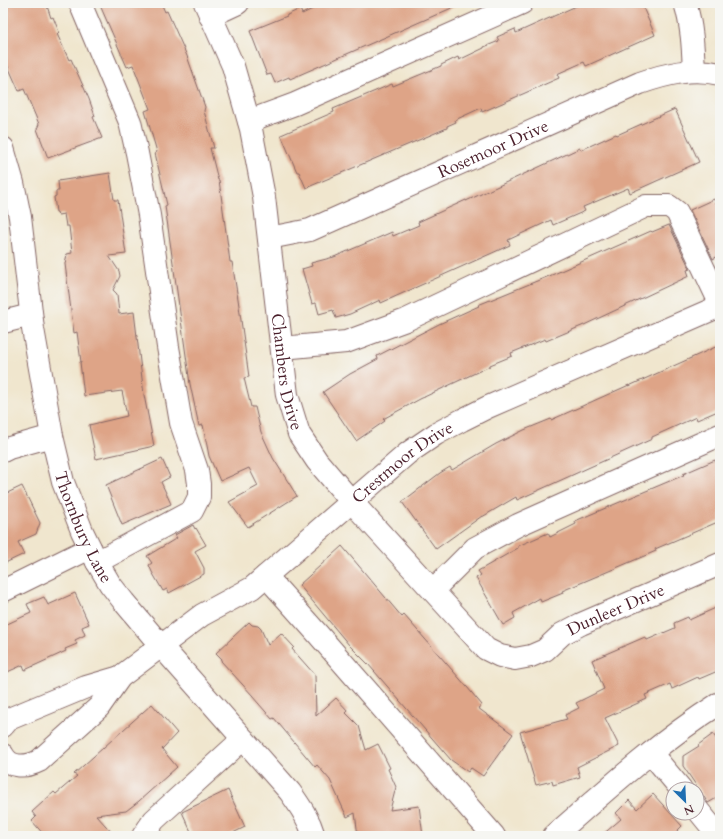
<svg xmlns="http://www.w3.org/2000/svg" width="723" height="839" font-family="Cardo,serif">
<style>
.building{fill:#dea487}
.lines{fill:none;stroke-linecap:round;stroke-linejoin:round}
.minor-casing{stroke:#846564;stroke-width:24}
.minor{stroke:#fff;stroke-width:22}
.labels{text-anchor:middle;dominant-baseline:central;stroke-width:3;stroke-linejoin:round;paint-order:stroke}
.street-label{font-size:17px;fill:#4a1f2b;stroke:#f6f6f2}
</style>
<rect width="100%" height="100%" fill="#f6f6f2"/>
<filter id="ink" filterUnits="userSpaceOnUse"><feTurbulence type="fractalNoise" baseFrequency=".025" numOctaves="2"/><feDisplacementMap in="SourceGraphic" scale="8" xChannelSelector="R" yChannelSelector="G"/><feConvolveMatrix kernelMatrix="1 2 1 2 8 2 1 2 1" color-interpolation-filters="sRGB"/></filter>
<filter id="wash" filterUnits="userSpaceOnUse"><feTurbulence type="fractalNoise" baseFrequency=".012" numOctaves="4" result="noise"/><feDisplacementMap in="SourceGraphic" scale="16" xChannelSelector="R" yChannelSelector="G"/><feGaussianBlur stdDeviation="0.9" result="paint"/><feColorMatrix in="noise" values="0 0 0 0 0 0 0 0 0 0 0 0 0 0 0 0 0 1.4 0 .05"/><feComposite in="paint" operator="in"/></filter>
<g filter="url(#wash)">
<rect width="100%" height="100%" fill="#f0e6ce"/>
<g id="blocks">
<path class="building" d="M3,3h43l5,15 2,-1 6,15 -2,2 12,26 2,-1 18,40 6,17 -2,1 9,21 -54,20 -11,-29 2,-5 -15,-35 -5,2 -16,-36z
M99,3h62l4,9 2,-1 20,45 18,51 -1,4 10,37h-4l8,32h1l11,82h2l6,37 11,78 -5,1 7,29h4l6,25 12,26 24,38 -49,31 -19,-25 29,-16 -9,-18 -29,13 -11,-25 -6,-31 -4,1 -9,-42 -25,-178 2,-1 -12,-52 2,-1 -12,-41 5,-2 -17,-44 -6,2z
M325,3h138l-173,76 -1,-2 -14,6 -4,-9 -4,1 -17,-44 37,-15v-1l13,-6 2,5z
M583,3h58l14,32 -69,31 -2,-4 -27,12 2,4 -77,34 -1,-4 -26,12 1,2 -9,4v2l-141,60 -7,-16h-2l-16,-37 53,-23 -1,-3 59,-25 1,2 48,-20v-1l17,-8 1,3 25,-12v-1l15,-6 -2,-4 18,-8 1,4z
M675,109l24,53 -69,31 -2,-5 -45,19 2,4 -32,14 -2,-5 -43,20 2,5 -129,58 -1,-3 -30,14 -14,4 -3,-8 -14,4 -3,-11 -4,1 -10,-35 10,-3 -1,-3 23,-6 58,-25 1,4 26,-11 -1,-3 48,-22v1l114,-53 1,2 35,-16 1,1z
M110,173l4,27h4l8,54 -17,2 10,15 1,5 -7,14 4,4 2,20 15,-2 10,83 10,51 -58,13 -7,-34 38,-9 -5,-25 -38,5 -4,-34h1l-4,-30 -3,1 -9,-69 2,-10 5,-1 -3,-27h-3l-2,-12 -6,1 -1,-3h-1l-2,-15 2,-1v-5h3l-1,-10z
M714,199l2,4 4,-1v53l-7,4 -23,-49z
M669,225l21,44 -3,1 2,6 -105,49 -38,16 -1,-2 -34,14 1,3 -22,9v1l-70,33 -37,20 2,2 -29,20 -33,-49 27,-18 28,-15 -1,-3 62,-32 40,-18 -1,-1 76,-31 97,-43 1,1z
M720,345v65l-23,10 -1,-3 -44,20v2l-135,61 -1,-3 -34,20v-1l-46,33 -34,-47 38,-29 10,-6 2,3 44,-26 28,-14 27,-11v1l78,-35v1z
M162,459l8,18 -9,5 10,22 -49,21 -16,-40z
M715,460l5,11v50l-65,28 1,2 -94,40 1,2 -22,9 -1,-4 -27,15 2,5 -12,7 -27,-47 5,-3 -3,-4 40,-23v-2l30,-13 2,4 26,-13 -1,-3 109,-46 -1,-1z
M22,486l18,37 -4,11 -18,8 6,12 -21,10v-69z
M193,525l2,4 1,-1 10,17 -11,6 9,17v6l-35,19 -2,-4 -4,2 -11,-19 -3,-7 3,-2 -5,-7 30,-18 -2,-3z
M342,546l60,71 2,-2 63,72 15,18 -4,3 35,26 -30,42 -12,-8 -3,4 -17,-12 -83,-96 -19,-19 -50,-60z
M75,593l14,31 -7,3 3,8 -10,5 2,4 -12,5 1,2 -41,19 -2,-5 -20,9v-48l28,-13 -4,-9 17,-7 4,8z
M720,606v64l-21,9 -1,-2 -26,12 -2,-5 -25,11 2,4 -42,19 14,28 -42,21 3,10 -27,8 -1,-4 -16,4 -16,-53 47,-13 -2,-4 14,-7 -3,-5 28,-14 -12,-29 53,-23 2,3 28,-12 -1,-5 14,-6 1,3z
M249,622l3,3 6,1 3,3 7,16 13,-12 13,14 -2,2 23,26 1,41 20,-18 12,13 -2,2 13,13 7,24 12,-6 12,24 -2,1 8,18 -6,23 29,-4 4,30h-65l-3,-23 -8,4 -17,-37 -13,-15 -2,2 -41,-49 -2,1 -20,-23h1l-32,-35 1,-2 -6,-6z
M152,704l25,29 -15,16 15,18 -38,34 -13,10 -30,4 19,21h-70l-13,-15 4,-4 -4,-5 22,-20 2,2 21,-18 -3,-2z
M713,734l7,10v52l-12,7 -25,-37v-10l16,-10 -1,-1z
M228,790l17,37 -18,9h-34l-11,-24z
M653,794l29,32 -10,10h-71l20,-17 -5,-6 13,-13 8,9z"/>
</g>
</g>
<g filter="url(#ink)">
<use href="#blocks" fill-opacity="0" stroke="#846564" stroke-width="1"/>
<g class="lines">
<g class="minor-casing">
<g id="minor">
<path d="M80,3l50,119 7,31 12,62 19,132 13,76 16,47 2,14v13l-7,14 -95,51"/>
<path id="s1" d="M205,3l28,63 18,63 13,68 23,198 12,39 18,27 34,40 135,148 14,7 15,3 16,-3 14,-6 17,-16 19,-10 139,-60"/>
<path d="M685,3c7,22 8,45 9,68"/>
<path d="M210,16l28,-13"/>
<path d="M249,121l46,-17 227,-101"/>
<path id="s2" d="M3,148l10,35 7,34 13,112 19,107 11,46 19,49 15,31 13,22 14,18 37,44 129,146c10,14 19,27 24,44"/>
<path id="s3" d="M269,238l41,-8 330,-147c26,-9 52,-16 80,-9"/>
<path d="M3,322l28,-7"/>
<path d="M282,348l64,-6 60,-22 240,-114h23l8,6 43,91"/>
<path d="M3,451l6,-3 43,-12"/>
<path d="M266,576l50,56 178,204"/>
<path d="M433,590l42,-42 43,-23 202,-90"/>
<path d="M3,591l87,-43"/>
<path d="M3,726l6,-7 77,-32 34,-10"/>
<path d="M651,753l30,36"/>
<path id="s4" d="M3,755c7,14 24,12 36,6l60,-54 21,-30 82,-62 50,-27 156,-135 28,-19 26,-14 26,-13 232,-101"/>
<path d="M697,809l22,27"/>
<path d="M143,836l11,-16 89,-81"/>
<path d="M554,836c53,-47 106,-95 166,-133"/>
</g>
</g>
<use href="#minor" class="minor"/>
</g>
</g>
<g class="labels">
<g class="street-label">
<text stroke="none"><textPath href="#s3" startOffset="242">Rosemoor Drive</textPath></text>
<text stroke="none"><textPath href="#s1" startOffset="380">Chambers Drive</textPath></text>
<text stroke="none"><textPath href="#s4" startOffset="514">Crestmoor Drive</textPath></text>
<text stroke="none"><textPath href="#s2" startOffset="389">Thornbury Lane</textPath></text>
<text stroke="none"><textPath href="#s1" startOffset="874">Dunleer Drive</textPath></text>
</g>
</g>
<rect width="723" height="839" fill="none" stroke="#f6f6f2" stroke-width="16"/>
<g transform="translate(685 801) rotate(156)"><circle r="19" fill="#f6f6f2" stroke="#b1a0a2"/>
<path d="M0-3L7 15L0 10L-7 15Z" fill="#1f6fb2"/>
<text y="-6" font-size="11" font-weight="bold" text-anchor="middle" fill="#4a1f2b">N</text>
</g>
</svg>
